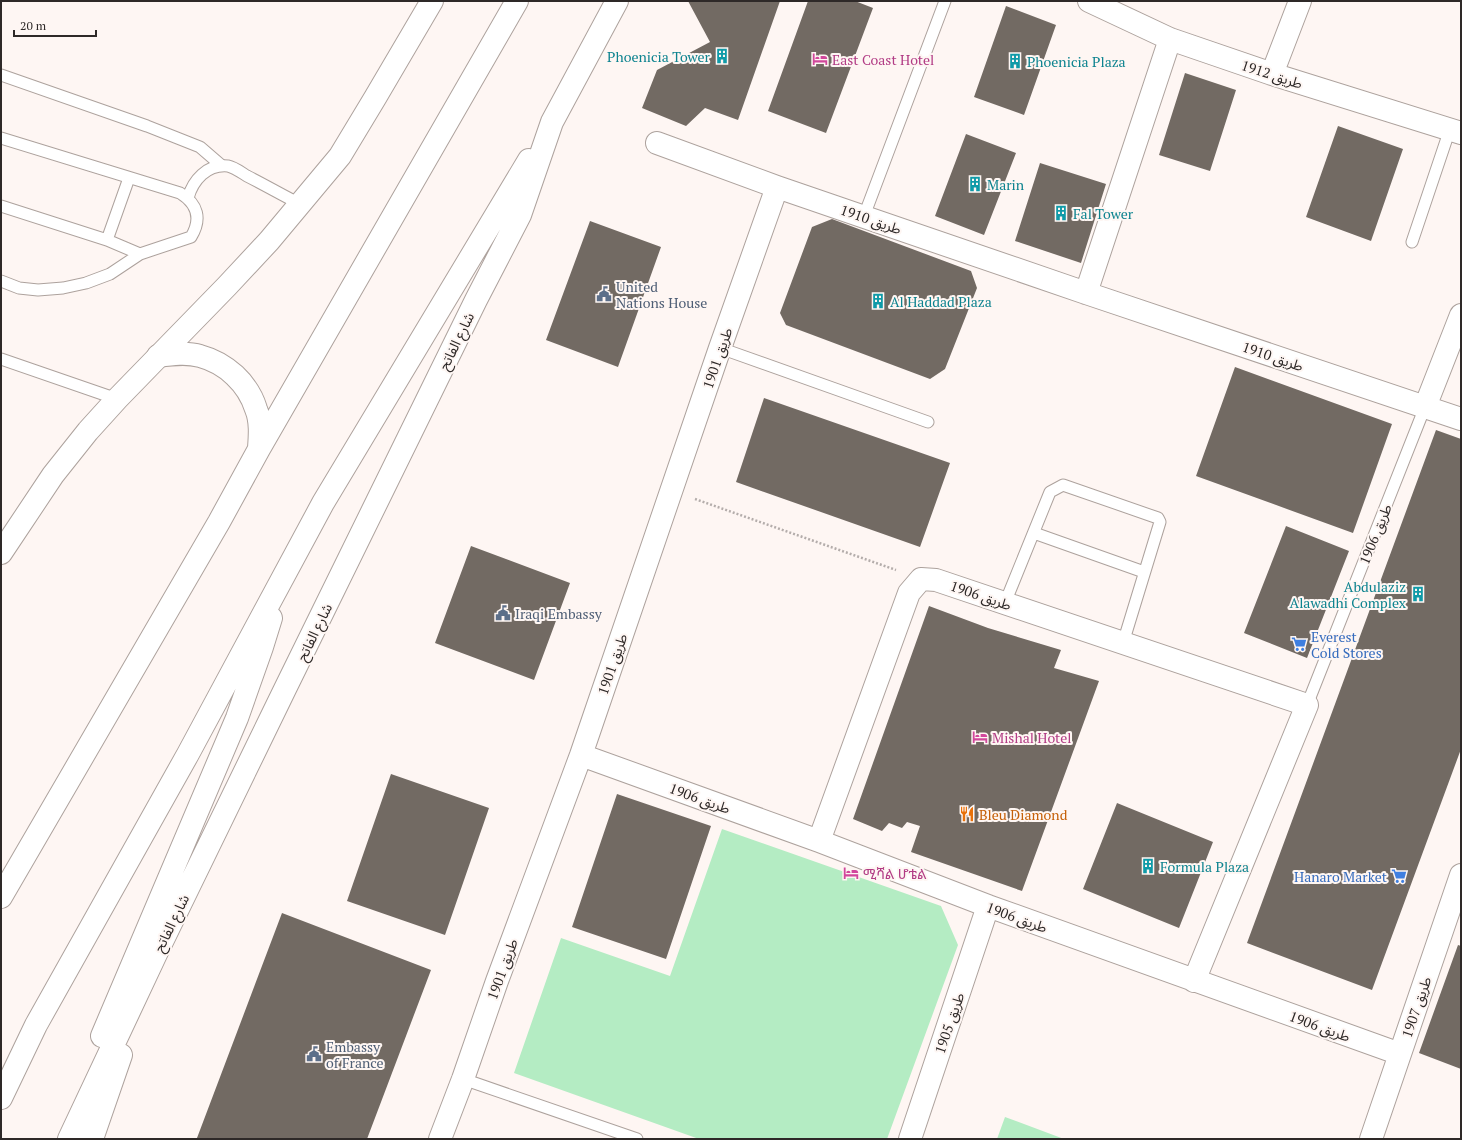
<svg xmlns="http://www.w3.org/2000/svg" width="1462" height="1140" font-family="'PT Serif','Noto Sans Arabic','Noto Sans Ethiopic',serif">
<style>
.green{fill:#b4ecc3}
.building{fill:#726a63}
.lines{fill:none;stroke-linecap:round;stroke-linejoin:round}
.service-casing{stroke:#ada29d;stroke-width:13}
.minor-casing{stroke:#ada29d;stroke-width:24}
.tertiary-casing{stroke:#ada29d;stroke-width:24}
.primary-casing{stroke:#ada29d;stroke-width:24}
.path{stroke:#b4adab;stroke-width:2.5;stroke-dasharray:2 2;stroke-linecap:butt}
.service{stroke:#fff;stroke-width:11}
.minor{stroke:#fff;stroke-width:22}
.tertiary{stroke:#fff;stroke-width:22}
.primary{stroke:#fff;stroke-width:22}
.labels{text-anchor:middle;dominant-baseline:central;stroke-width:4;stroke-linejoin:round;paint-order:stroke}
.culture-label{font-size:14px;fill:#0d838f;stroke:#fef6f3;text-anchor:start}
.hotel-label{font-size:14px;fill:#b23c85;stroke:#fef6f3;text-anchor:start}
.street-label{font-size:14px;fill:#2e2928;stroke:#fef6f3}
.service-label{font-size:14px;fill:#4e5e75;stroke:#fef6f3;text-anchor:start}
.shop-label{font-size:14px;fill:#366cbe;stroke:#fef6f3;text-anchor:start}
.food-label{font-size:14px;fill:#c56008;stroke:#fef6f3;text-anchor:start}
</style>
<rect width="100%" height="100%" fill="#fef6f3"/>
<path class="green" d="M722,829l219,77 17,39 -71,194h-188l-185,-66 47,-135 109,38z
M1005,1117l59,22h-67z"/>
<path class="building" d="M688,1h92l-42,119 -33,-12 -19,18 -44,-18 15,-38 53,-28z
M808,1h47l18,7 -47,125 -58,-22z
M1006,6l50,19 -32,90 -50,-18z
M1185,73l51,17 -26,81 -51,-16z
M1338,126l65,23 -32,92 -65,-24z
M966,134l50,19 -32,82 -49,-19z
M1040,163l66,21 -25,79 -66,-22z
M832,219l139,52 6,17 -32,81 -15,10 -144,-54 -6,-12 32,-86z
M590,221l71,26 -43,120 -72,-27z
M1235,367l157,57 -39,109 -157,-57z
M764,398l186,65 -30,84 -184,-65z
M1436,430l25,9v310l-89,241 -125,-47z
M1286,526l63,25 -42,107 -63,-25z
M471,546l99,37 -36,97 -99,-37z
M929,606l59,22 73,22 -7,18 45,13 -77,210 -111,-39 9,-26 -13,-4 -5,6 -13,-5 -7,8 -29,-12z
M391,774l98,34 -44,127 -98,-34z
M617,794l94,32 -45,133 -94,-32z
M1117,803l96,39 -34,86 -96,-39z
M282,913l149,57 -64,169 -170,-1z
M1458,945l3,1v123l-42,-16z"/>
<g class="lines">
<g class="service-casing">
<path id="service" d="M1,75l146,51 53,21 22,19
M1,138l179,55c18,11 22,26 11,44l-51,17 -30,20 -24,9 -23,5 -25,2 -19,-2 -18,-7
M188,198c5,-18 19,-34 40,-32 6,1 14,7 19,10 18,9 35,19 53,28
M1,206l106,34 33,14
M864,216l81,-215
M107,240l22,-62
M1412,242l38,-113
M720,348l208,74
M1,359l116,40
M1034,533l110,39
M1005,603l45,-111 13,-7 95,33 2,4 -37,121
M1307,705l118,-298
M463,1079l174,60"/>
</g>
<g class="minor-casing">
<path id="minor" d="M1089,1l81,38 102,35 189,59
M1272,74l28,-73
M657,143l120,44 309,106 375,126
M1086,293l84,-254
M1425,407l36,-92
M581,755l238,86 169,65 412,148
M819,841l90,-248 12,-14 15,1 371,125 -113,276
M440,1139l23,-60 34,-98 84,-226 139,-407 57,-161
M910,1139l78,-233
M1371,1139l90,-264"/>
</g>
<g class="tertiary-casing">
<path id="tertiary" d="M1,553l52,-78 35,-44 29,-32 110,-113 42,-45 71,-85 35,-58 57,-97"/>
</g>
<g class="primary-casing">
<path id="primary" d="M158,356c14,-2 29,-4 42,0 26,7 48,27 56,53 5,12 4,26 3,39
M1,897l218,-375 40,-73 258,-448
M102,1036l135,-318 25,-71 9,-29
M1,1098l35,-73 152,-271 135,-251 206,-343
M69,1139l87,-185 129,-265 191,-389 44,-85 32,-93 65,-121
M92,1139l29,-84"/>
</g>
<path class="path" d="M695,499l201,71"/>
<use href="#service" class="service"/>
<use href="#minor" class="minor"/>
<use href="#tertiary" class="tertiary"/>
<use href="#primary" class="primary"/>
</g>
<defs>
<g id="building-bare" transform="scale(1.2)"><path d="M-4-6H4V6H1V3H-1V6H-4ZM-2.5-4.3h1.7v1.8h-1.7ZM.8-4.3h1.7v1.8H.8ZM-2.5-1h1.7V.8h-1.7ZM.8-1h1.7V.8H.8Z" fill="#0f9aa8" stroke="#fef6f3" stroke-width="2.5" paint-order="stroke"/></g>
<g id="hotel-bare" transform="scale(1.2)"><path d="M-6-4.5h1.5V1H6V5H4.5V3h-9V5H-6ZM-4 0a1.8 1.8 0 1 1 3.6 0ZM.5 0V-2.5h3Q6-2.5 6 0Z" fill="#d1479c" stroke="#fef6f3" stroke-width="2.5" paint-order="stroke"/></g>
<g id="civic-bare" transform="scale(1.2)"><path d="M-.6-6.5H3V-4.5H.6V-3L4-1V1h2V6H-6V1h2V-1L-.6-3ZM-1.2 2.5V6h2.4V2.5Z" fill="#5c6f8a" stroke="#fef6f3" stroke-width="2.5" paint-order="stroke"/></g>
<g id="supermarket-bare" transform="scale(1.2)"><path d="M-6-5.5h2.5l.6 2H6L4.5 2H-2.5L-4.4-4H-6ZM-1.5 3.2a1.3 1.3 0 1 0 .1 0ZM3 3.2a1.3 1.3 0 1 0 .1 0Z" fill="#3f7fe0" stroke="#fef6f3" stroke-width="2.5" paint-order="stroke"/></g>
<g id="restaurant-bare" transform="scale(1.2)"><path d="M-5-6h1v4h1v-4h1v4h1v-4h1v5L-1.5 .5V6h-2V.5L-5-1ZM5-6V6H3V1.5H1.5Q1.5-4 5-6Z" fill="#e8710a" stroke="#fef6f3" stroke-width="2.5" paint-order="stroke"/></g>
</defs>
<g fill-rule="evenodd">
<use href="#building-bare" x="722" y="56"/>
<use href="#hotel-bare" x="820" y="59"/>
<use href="#building-bare" x="1015" y="61"/>
<use href="#building-bare" x="975" y="184"/>
<use href="#building-bare" x="1061" y="213"/>
<use href="#civic-bare" x="604" y="294"/>
<use href="#building-bare" x="878" y="301"/>
<use href="#building-bare" x="1418" y="594"/>
<use href="#civic-bare" x="503" y="613"/>
<use href="#supermarket-bare" x="1299" y="644"/>
<use href="#hotel-bare" x="980" y="737"/>
<use href="#restaurant-bare" x="967" y="814"/>
<use href="#building-bare" x="1148" y="866"/>
<use href="#hotel-bare" x="851" y="873"/>
<use href="#supermarket-bare" x="1399" y="876"/>
<use href="#civic-bare" x="314" y="1054"/>
</g>
<g class="labels">
<g class="culture-label">
<text x="710" y="56" text-anchor="end">Phoenicia Tower</text>
<text x="1027" y="61">Phoenicia Plaza</text>
<text x="987" y="184">Marin</text>
<text x="1073" y="213">Fal Tower</text>
<text x="890" y="301">Al Haddad Plaza</text>
<text x="1406" y="586" text-anchor="end">Abdulaziz<tspan x="1406" dy="16">Alawadhi Complex</tspan></text>
<text x="1160" y="866">Formula Plaza</text>
</g>
<g class="hotel-label">
<text x="832" y="59">East Coast Hotel</text>
<text x="992" y="737">Mishal Hotel</text>
<text x="863" y="873">ሚሻል ሆቴል</text>
</g>
<g class="street-label">
<text transform="translate(1272 74) rotate(18)">طريق 1912</text>
<text transform="translate(871 219) rotate(19)">طريق 1910</text>
<text transform="translate(456 341) rotate(-64)">شارع الفاتح</text>
<text transform="translate(1273 356) rotate(19)">طريق 1910</text>
<text transform="translate(717 358) rotate(-71)">طريق 1901</text>
<text transform="translate(1375 534) rotate(-68)">طريق 1906</text>
<text transform="translate(981 595) rotate(19)">طريق 1906</text>
<text transform="translate(314 632) rotate(-64)">شارع الفاتح</text>
<text transform="translate(612 664) rotate(-71)">طريق 1901</text>
<text transform="translate(700 798) rotate(20)">طريق 1906</text>
<text transform="translate(1017 917) rotate(20)">طريق 1906</text>
<text transform="translate(171 923) rotate(-64)">شارع الفاتح</text>
<text transform="translate(502 969) rotate(-70)">طريق 1901</text>
<text transform="translate(1416 1007) rotate(-71)">طريق 1907</text>
<text transform="translate(949 1023) rotate(-71)">طريق 1905</text>
<text transform="translate(1320 1026) rotate(20)">طريق 1906</text>
</g>
<g class="service-label">
<text x="616" y="286">United<tspan x="616" dy="16">Nations House</tspan></text>
<text x="515" y="613">Iraqi Embassy</text>
<text x="326" y="1046">Embassy<tspan x="326" dy="16">of France</tspan></text>
</g>
<g class="shop-label">
<text x="1311" y="636">Everest<tspan x="1311" dy="16">Cold Stores</tspan></text>
<text x="1387" y="876" text-anchor="end">Hanaro Market</text>
</g>
<g class="food-label">
<text x="979" y="814">Bleu Diamond</text>
</g>
</g>
<rect width="1462" height="1140" fill="none" stroke="#2e2928" stroke-width="4"/>
<path d="M14 30v6h82v-6" fill="none" stroke="#2e2928" stroke-width="2"/>
<text x="20" y="30" font-size="12" fill="#2e2928" stroke="#fef6f3" stroke-width="3" paint-order="stroke">20 m</text>
</svg>
